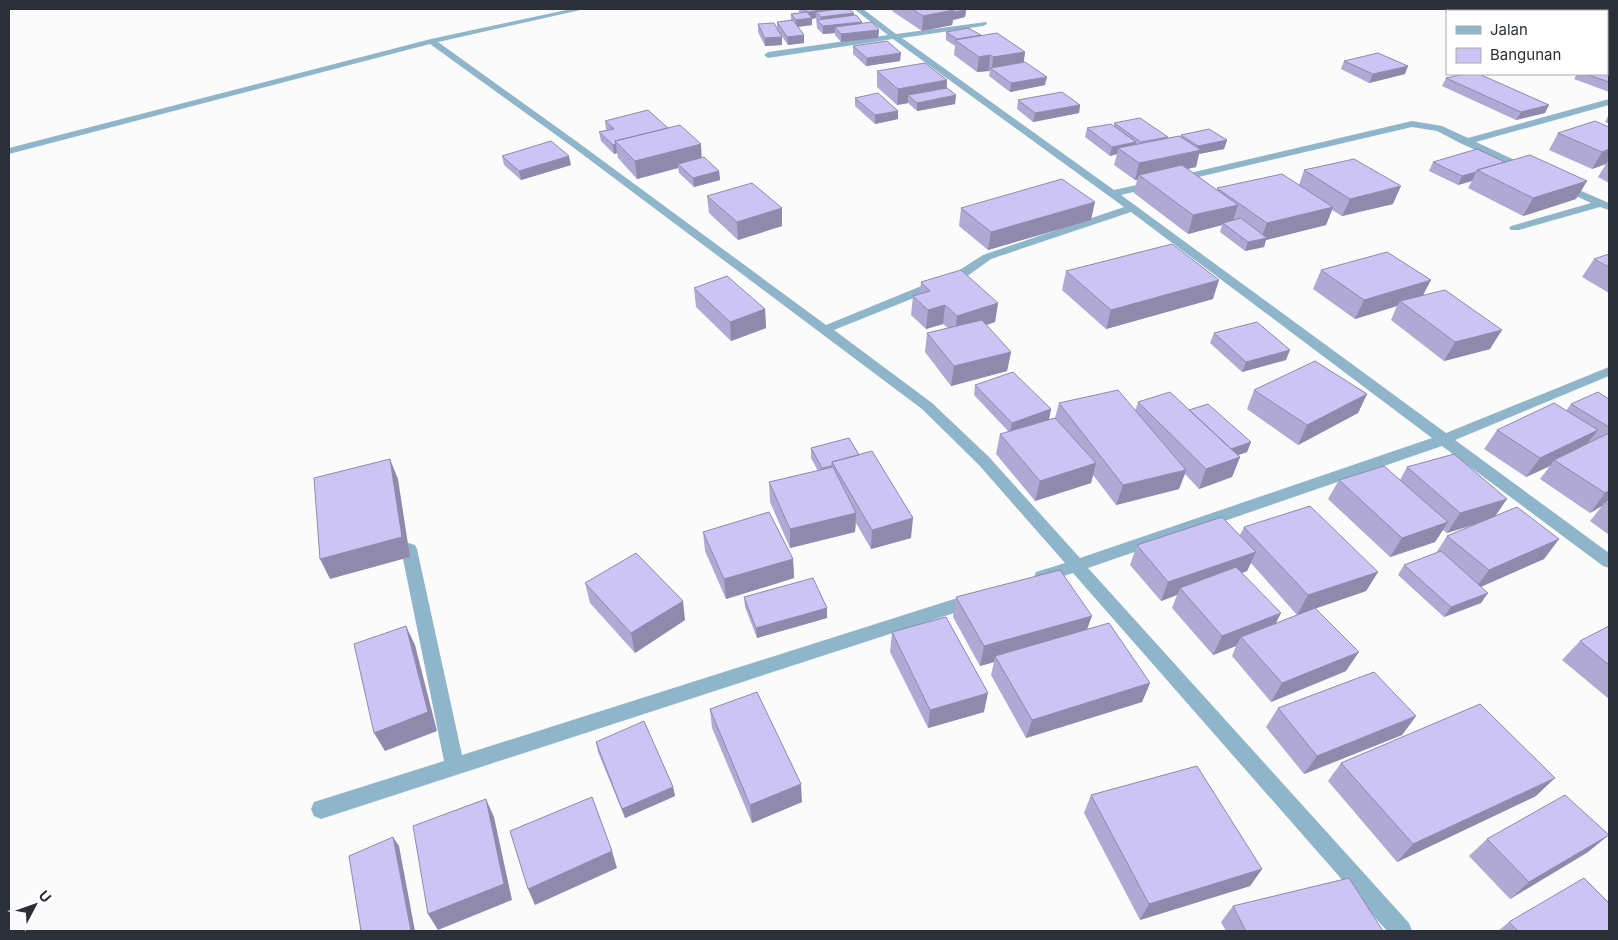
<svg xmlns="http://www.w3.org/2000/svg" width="1618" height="940" font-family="Inter,sans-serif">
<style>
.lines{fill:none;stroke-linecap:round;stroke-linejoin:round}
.minor{fill:#8fb5ca;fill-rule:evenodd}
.wall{fill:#afa9d3;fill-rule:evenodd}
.shaded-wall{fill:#8f89ac}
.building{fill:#ccc4f5;stroke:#8f89ac}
</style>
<rect width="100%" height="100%" fill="#fbfbfb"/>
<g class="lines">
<path class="minor" d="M571,9h14l-147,33 138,99 250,184 132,-54 25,-16 141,-48 -231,-168 -125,19 -4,-3 4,-3 120,-17 -34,-26h9l33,25 90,-12 1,2 -4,2 -81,12 212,152 41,-9 4,1 1,2 -1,2 -38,9 325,238 163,-66v9l-154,64 154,113v15l-6,-2 -161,-120 -354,122 321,355 3,8h-25l-314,-358 -31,10 -6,-1 -2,-5 2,-5 29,-9 -86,-98 -57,-56 -352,-264 -140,-101 -421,110v-6l422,-109zM1131,212l301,226 -352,120 -91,-101 -57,-54 -98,-73 132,-53 25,-18z
M1609,99v6l-133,37 54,25 1,2 -1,2 -4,1 -64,-28 -25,-13 -25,-4 -235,55 -5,-3 5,-3 235,-55 30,5 26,12z
M1563,183l46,20v7l-9,-3 -81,23h-8l-2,-2 2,-2 80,-23 -32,-15 -1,-2 1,-2z
M409,543l6,2 2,4 45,206 511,-162 6,2 3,5 -3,5 -658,214 -7,-3 -3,-7 3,-7 130,-41 -43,-212 2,-4z"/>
</g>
<path class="wall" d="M799,9h35l19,6 9,9 17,6 -1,8 -37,4 -6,-7v-2l-12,1 -6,-6 -1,-10 -4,1v6l-14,2 6,8v8l-16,2 -7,-10 1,2v8l-17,1 -7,-14v-8l19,5v-7l14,-1v-7l9,-1 -1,-1z
M893,9h72l1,1 -1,7 -12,3 -1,5 -30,6 -30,-20z
M946,32l35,3 44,17 -2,10 22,23 -35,7 -21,-16 1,-4 -1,-1 -12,1 -23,-17 1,-9 -9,-6z
M853,46l47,15 -34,5 -13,-12z
M1344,61l61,13 -36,9 -28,-14z
M877,71l70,9v8l9,7 -1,9 -38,7 -9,-8 -11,2 -20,-18z
M1609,72v20l-35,-13 3,-5h30z
M1446,78l99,35 -29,7 -74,-34z
M855,98l43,13v8l-23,5 -20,-18z
M1018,100l62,5 -1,8 -46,9 -16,-13z
M1609,114v10l-4,-2z
M605,121l97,37 17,13 1,9 -26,7 -15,-14 -1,-5 -41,11 -19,-21 -1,-5 -3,1 -13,-13 -2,-9 8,-2 -1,-1z
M1114,123l54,15 12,-2 1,-1 46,5 -3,9 -25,5 -3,13 -9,2 30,21v-2l82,-3 5,-15 89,34 -51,12 -10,-6 -6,15 -60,15 -2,7 -19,4 -25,-19 2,-7 -34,9 -54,-41 3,-13h-2l-21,-15 3,-11 -7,2 -25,-19 2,-9 27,-2z
M1609,127v56l-11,-6 8,-13 -14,5 -43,-19 9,-17z
M502,156l69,9 -50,15 -17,-15z
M1433,162h72l82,19 -11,18 -53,17 -55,-28 4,-7 -14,4 -29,-14z
M707,196l75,12v18l-44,14 -29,-27z
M961,208l130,12 -103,30 -29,-24z
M1594,259l15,8v26l-27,-16z
M1321,270l102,25 67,54 -46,12 -53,-41 6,-14 -42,13 -42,-30z
M1066,271l147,28 -107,30 -44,-39z
M921,282l77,21 -3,19 -9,3 25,27 -4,19 -56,15 -26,-34 2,-19 21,-5 -5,-4 -17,5 -15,-14 2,-19 7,-2z
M694,288l71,21 1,19 -35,13 -35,-34z
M1214,333l72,27 -44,12 -32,-29z
M975,385l76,24 -2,10 6,-1 4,-15 76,8 3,-9 51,8 62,32 -4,10 -9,3 2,2 -8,20 -33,12 -14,-15 -6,15 -63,16 -23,-30 -2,8 -56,18 -39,-47 4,-20 9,-2 -35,-37z
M1254,390l113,4 -9,19 -60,32 -51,-36z
M1609,399v136l-19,-14 12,-15 -12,7 -50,-34 10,-13 -24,11 -42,-28 13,-19 69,-19 5,-7z
M849,438l62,100 -40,11 -15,-26 -1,9 -65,16 -20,-46 -1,-20 49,-11 -7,-13v-10z
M1407,467l88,49 64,23 -15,20 -63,27v17l-37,14 -46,-42 6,-10 32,-12 11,-17 33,-13 -33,10 -4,-3 -8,12 -45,15 -62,-58 11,-19h61z
M1244,527l134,45 -12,19 -50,17 30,63 -75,31 -39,-46 4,-10 -23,9 -41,-47 5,-13 -16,6 -31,-36 7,-20 103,-10zM1251,563l46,52 8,-3 -29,11 -34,-50 5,-2z
M703,532l90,27 1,19 -68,21 -21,-48z
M585,583l100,37 -50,33 -45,-50z
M744,597l83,11v10l-70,20 -12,-31z
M956,597l131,33 63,53 -8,19 -116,36 -35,-63 3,-13 -14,4 -27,-49z
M1609,626v73l-47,-39 18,-19z
M892,632l92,80 -56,16 -38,-76z
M1278,708l138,8 -14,19 -98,39 -38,-47z
M710,709l92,93 -50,21 -40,-95z
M596,742l77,45 2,9 -50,22 -27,-66z
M1341,763l195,33 -139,66 -69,-81z
M1091,795l171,74 -12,17 -110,34 -56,-107z
M1487,839l101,13 -78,47 -41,-43z
M1233,906l150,25h-157l-5,-9z
M1509,922l100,9h-111z"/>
<path class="shaded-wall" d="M826,9h8v6l20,-2 -1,8 -32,4v-8l-5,-5v6l-4,1v6l-16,2v-7l12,-2v-6z
M954,10h12l-1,7 -12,3 -1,5 -30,6 1,-15z
M862,22v8l-27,-3v6l-12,1v-8z
M879,30l-1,8 -37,4v-8z
M804,35v8l-16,2 -1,-8z
M782,37v8l-17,1v-8z
M1025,52l-2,16 -31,1 1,-12z
M901,53l-1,8 -34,5 1,-8z
M990,55l-1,16 -12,1 2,-15z
M1408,66l-3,8 -36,9 4,-9z
M1047,77l-2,8 -35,7 1,-9z
M947,80l-1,16 -38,-1v8l-11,2 1,-16z
M956,95l-1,9 -38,7v-8z
M1080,105l-1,8 -46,9 2,-9z
M1549,105l-4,8 -29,7 5,-8z
M898,111v8l-23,5v-9z
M1227,140l-3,9 -25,5 -3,13 -53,12 -4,-4 -2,5h-2l4,-17 58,-12 1,-5z
M1136,142l-2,9 -16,-3 -1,6 -7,2 2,-9z
M616,144l1,9 -3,1 -1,-9z
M701,144l1,18 -24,2v4l-41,11 -2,-18z
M1609,149v11l-3,4 -14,5 10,-17z
M569,156l2,9 -50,15 -2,-9z
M719,171l1,9 -26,7 -1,-9z
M1476,172l-4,9 -14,4 4,-9z
M1587,181l-11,18 -53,17 10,-18z
M1401,186l-8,18 -51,12 8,-17z
M1095,202l-4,18 -103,30 3,-18z
M1238,205l-6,18h-9l-1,2 -34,9 5,-19z
M1333,207l-7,18 -60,15 -2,7 -19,4 3,-9 13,-3 6,-16z
M782,208v18l-44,14 -1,-18z
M1219,280l-6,19 -107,30 5,-19z
M1431,280l-10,19 -21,2 -3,5 -42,13 9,-19z
M998,303l-3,19 -40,13 2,-19z
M945,305l-2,19 -17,5 2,-19z
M765,309l1,19 -35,13 -1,-19z
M1502,330l-12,19 -46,12 11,-19z
M1290,350l-4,10 -44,12 4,-10z
M1011,352l-4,19 -56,15 3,-20z
M1367,394l-9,19 -60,32 9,-20z
M1051,409l-2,10 -39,14 2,-10z
M1598,430l-15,19 -29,11 -4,6 -24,11 14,-19z
M1251,442l-4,10 -29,10 4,-11z
M1240,457l-8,20 -33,12 7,-20z
M390,459l8,20 12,78 -80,22 -10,-20z
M1096,463l-5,20 -56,18 5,-20z
M1186,470l-7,19 -63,16 7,-20z
M1609,491v12l-4,-1 -3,4 -12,7 15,-20z
M1507,499l-13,19 -47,15 13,-20z
M856,513l-1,19 -65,16v-19z
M913,518l-2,20 -40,11 1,-19z
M1448,522l-13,20 -45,15 12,-19z
M1559,539l-15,20 -70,31 15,-20z
M1256,552l-9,19 -63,22 -4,-5 -3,7 -16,6 7,-19z
M793,559l1,19 -68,21 -2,-20z
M1378,572l-12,19 -69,24 11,-20z
M1488,593l-7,10 -37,14 7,-10z
M683,601l2,19 -50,33 -4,-20z
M827,608v10l-70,20 -1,-10z
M1281,613l-10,20 -30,4 -5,9 -23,9 9,-19z
M1092,616l-7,19 -90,21 -1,6 -14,4 4,-20z
M406,626l9,19 22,86 -52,20 -11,-18z
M1359,652l-13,19 -75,31 11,-19z
M1150,683l-8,19 -116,36 6,-18z
M988,693l-4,19 -56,16 2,-18z
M1416,716l-14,19 -98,39 13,-18z
M1555,778l-19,18 -139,66 16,-18z
M801,784l1,18 -50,21 -2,-18z
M673,787l2,9 -50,22 -3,-9z
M486,799l8,18 18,83 -74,30 -10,-16z
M1609,835l-21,17 -78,47 19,-17z
M393,837l6,9 16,85h-4z
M612,851l5,17 -82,37 -7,-16z
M1262,869l-12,17 -110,34 9,-16z"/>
<path class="building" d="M804,9h22l-18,3z
M840,9h9l5,4 -33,4 -5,-5z
M912,9h39l3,1 -31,6z
M951,9h14l1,1 -12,2v-2z
M807,12l5,6 -16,2 -5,-6z
M856,15l6,7 -39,4 -6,-6z
M793,20l11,15 -17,2 -10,-15z
M872,22l7,8 -38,4 -6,-7z
M774,23l8,14 -17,1 -7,-14z
M968,28l13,7 -24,4 -11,-7z
M997,33l28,19 -32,5 -3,-2 -11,2 -24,-17z
M887,41l14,12 -34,5 -14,-12z
M1378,53l30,13 -35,8 -29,-13z
M1025,62l22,15 -36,6 -21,-15z
M925,63l22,17 -49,9 -21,-18z
M1607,71l2,1v10l-23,-8h21z
M1464,74h15l70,31 -28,7 -75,-34z
M947,88l9,7 -39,8 -9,-8z
M1062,92l18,13 -45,8 -17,-13z
M878,93l20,18 -23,4 -20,-17z
M648,110l20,18 -53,13 1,3 -3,1 -14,-13 15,-3 -9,-8z
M1140,118l28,19 -27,5 -27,-19z
M1595,121l14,6v22l-7,3 -44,-19z
M1111,124l25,18 -24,5 -25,-19z
M680,125l21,19 -66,17 -20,-20z
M1209,129l18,11 -29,6 -17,-11z
M1179,136l22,14 -62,13 -21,-15z
M551,141l18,15 -50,15 -17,-15z
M1477,149l28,13 -28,8 -1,2 -14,4 -29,-14z
M1530,155l57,26 -54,17 -56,-28z
M704,157l15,14 -26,7 -15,-14z
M1354,159l47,27 -51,13 -46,-29z
M1182,165l56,40 -45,10 -54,-40z
M1282,174l51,33 -66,16 -50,-35z
M1062,179l33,23 -104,30 -30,-24z
M752,183l30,25 -45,14 -30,-26z
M1241,218l26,20 -19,4 -25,-19z
M1172,244l47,36 -108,30 -45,-39z
M1387,252l44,28 -67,20 -43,-30z
M1609,254v13l-15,-8z
M961,270l37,33 -41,13 -12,-11 -17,5 -15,-14 17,-5 -9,-9z
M727,276l38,33 -35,13 -36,-34z
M1445,290l57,40 -47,12 -55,-41z
M982,320l29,32 -57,14 -27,-33z
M1257,322l33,28 -44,12 -32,-29z
M1315,361l52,33 -60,31 -53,-35z
M1013,372l38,37 -39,14 -37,-38z
M1118,390l68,80 -63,15 -64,-82z
M1170,392l70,65 -34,12 -68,-67z
M1598,392l11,7v28l-38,-23z
M1554,403l44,27 -58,28 -43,-28z
M1208,404l43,38 -20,7 -42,-39z
M1055,418l41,45 -56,18 -40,-47z
M1609,433v58l-4,2 -51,-33z
M849,438l10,17 -27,7v4l-10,2 -11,-20z
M872,451l41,67 -41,12 -40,-68z
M1454,454l53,45 -47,14 -53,-46z
M390,459l12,78 -82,22 -6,-81z
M1384,466l64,56 -46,16 -63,-58z
M833,467l23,46 -66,16 -21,-47z
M1609,500v5l-4,-3z
M1310,506l68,66 -70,23 -64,-68z
M1517,507l42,32 -70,31 -42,-34z
M769,512l24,47 -69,20 -21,-47z
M1222,517l34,35 -88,30 -31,-37z
M1441,551l47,42 -37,14 -47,-42z
M636,553l47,48 -52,32 -46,-50z
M1236,567l45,46 -59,23 -42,-48z
M1060,570l32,46 -108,30 -28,-49z
M813,578l14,30 -71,20 -12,-31z
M1315,608l44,44 -77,31 -41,-46z
M946,617l42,76 -58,17 -38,-78z
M1109,623l41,60 -118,37 -37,-64z
M406,626l22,86 -54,21 -20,-89z
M1609,626v39l-29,-24z
M1374,672l42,44 -99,40 -39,-48z
M757,692l44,92 -51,21 -40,-96z
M1480,704l75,74 -142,66 -72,-81z
M644,721l29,66 -51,22 -26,-67z
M1197,766l65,103 -113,35 -58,-109z
M1565,795l44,40 -80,47 -42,-43z
M592,797l20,54 -84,38 -18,-58z
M486,799l18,85 -76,30 -15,-88z
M393,837l18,94h-50l-12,-75z
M1349,878l34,53h-137l-13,-25z
M1584,878l25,25v28h-91l-9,-9z"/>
<rect width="1618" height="940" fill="none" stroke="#2b2f37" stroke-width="20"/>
<rect x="1446" y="10" width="162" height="65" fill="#ffffff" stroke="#aaacaf"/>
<rect x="1456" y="26" width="25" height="8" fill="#8fb5ca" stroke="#aaacaf"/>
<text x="1490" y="35" font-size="15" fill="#2b2f37">Jalan</text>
<rect x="1456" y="48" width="25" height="15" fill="#ccc4f5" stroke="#aaacaf"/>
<text x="1490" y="60" font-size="15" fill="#2b2f37">Bangunan</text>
<g transform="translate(35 905) rotate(49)" stroke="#ffffff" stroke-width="4" paint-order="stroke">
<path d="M0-4L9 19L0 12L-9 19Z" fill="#2b2f37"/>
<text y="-8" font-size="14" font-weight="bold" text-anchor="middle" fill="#2b2f37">U</text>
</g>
</svg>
